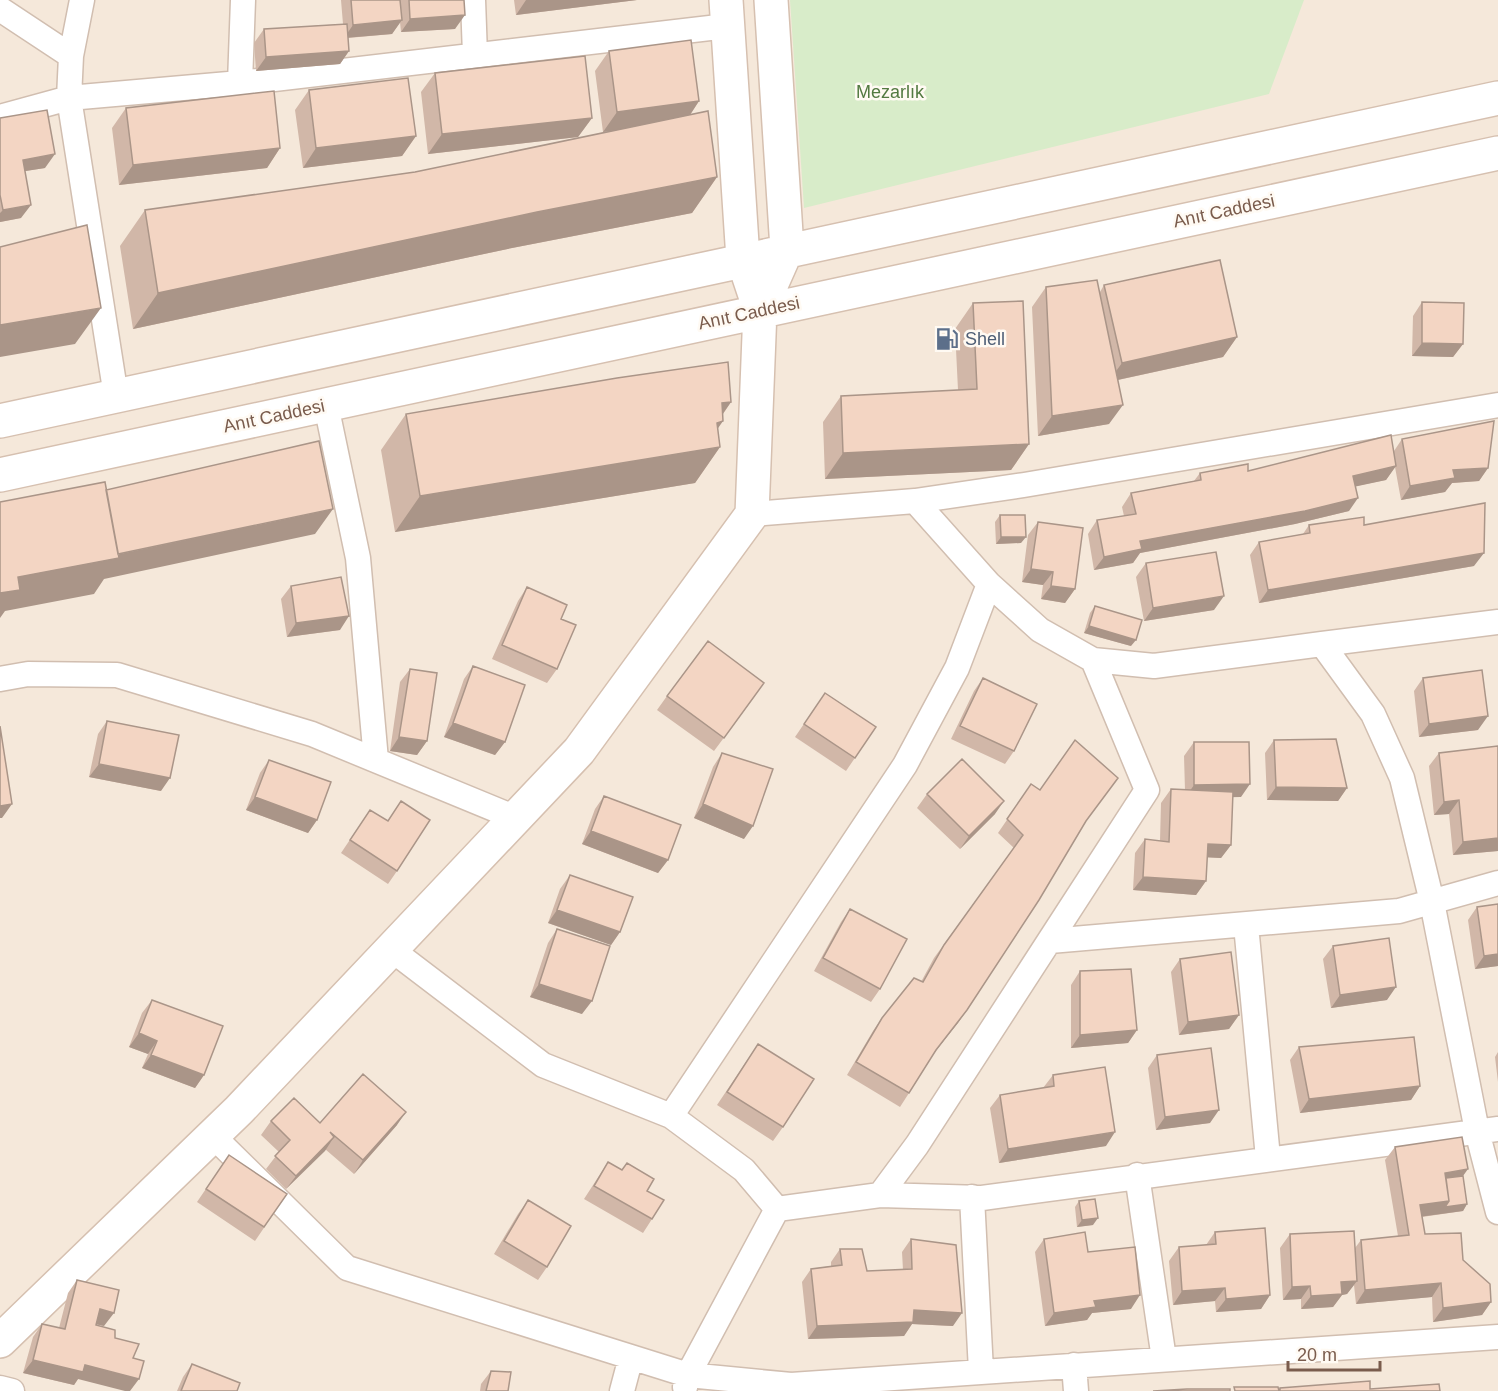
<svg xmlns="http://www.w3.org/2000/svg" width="1498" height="1391" font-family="Helvetica,sans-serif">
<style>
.residential{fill:#f5e8da}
.green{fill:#d8ecc9}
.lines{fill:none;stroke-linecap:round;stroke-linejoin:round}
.street-casing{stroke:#d1beb0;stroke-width:27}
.secondary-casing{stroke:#d6c0b0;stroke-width:36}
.street{stroke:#fff;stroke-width:24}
.secondary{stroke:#fff;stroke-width:33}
.wall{fill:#d1b7a8}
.shaded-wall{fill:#aa9588}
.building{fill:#f3d5c3;stroke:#aa9588;stroke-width:1.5}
.labels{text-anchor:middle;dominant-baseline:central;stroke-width:5;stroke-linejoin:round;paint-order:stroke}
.park-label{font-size:18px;fill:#537a41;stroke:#fffaf3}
.street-label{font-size:18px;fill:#7a5c4d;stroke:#fffaf3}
.service-label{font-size:18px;fill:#4e5e75;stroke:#fffaf3;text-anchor:start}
</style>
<rect width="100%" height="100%" fill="#fdf6ec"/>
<path class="residential" d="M0,0h1498v1391h-1498z"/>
<path class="green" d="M790,0h514l-35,94 -465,114z"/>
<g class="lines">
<g class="street-casing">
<path id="street" d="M82,0l-11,56 -2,42 47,298
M473,0l2,55
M0,9l71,47
M240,83l3,-83
M0,117l69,-19 171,-15 487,-57
M326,405l32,153 18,202
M915,501l109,-16 474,-80
M752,514l163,-13 74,83 51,46 53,30 61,6 168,-22 51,70 29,64 30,124 45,229 21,81
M1322,644l176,-22
M0,679l28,-5 89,1 195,59 204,84
M1246,925l22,233
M1050,941l349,-30 99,-28
M392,950l151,115 128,51 73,54 33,39
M671,1116l234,-351 52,-97 32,-84
M213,1136l134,132 341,107 103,10 707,-48
M1137,1175l27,184
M880,1195l37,-50 230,-355 -54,-130
M972,1197l9,174
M1074,1365l2,26
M685,1387l3,-12 89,-166 103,-14 102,3 516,-69
M0,1388l12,3
M622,1391l9,-34"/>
</g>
<g class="secondary-casing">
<path id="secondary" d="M760,310l27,-61 -16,-249
M0,421l1498,-323
M0,475l1498,-322
M0,1341l239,-231 340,-359 173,-237 8,-204 -17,-51 -17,-259"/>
</g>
<use href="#street" class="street"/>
<use href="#secondary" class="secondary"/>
</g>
<path class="wall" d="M341,0h123l-9,29 -54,3 -1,-10 -8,12 -44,4 1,13 -9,13 -84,7 -2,-28 10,-14 79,-5z
M514,0h123l-121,15z
M609,51l90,50 -9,14 27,62 -25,36 -180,35 -379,81 -13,-83 25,-36 270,-38 201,-42 -13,2 -8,-61z
M435,73l157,45 -14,19 -150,17 -7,-62z
M309,90l107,46 -14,20 -99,12 -8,-58z
M126,108l154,40 -13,20 -148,17 -7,-57z
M0,118l45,50 -20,3 -4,47 -21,4z
M1104,285l133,52 -14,20 -105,23 -9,44 -71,12 -6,-129 14,-20 54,5z
M1422,302l41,42 -10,13 -41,-1 1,-40z
M973,303l56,141 -18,26 -186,9 -2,-57 18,-26 117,-6 -3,-61z
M731,402l-8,12 -6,15 3,18 -25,36 -300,49 -14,-82 25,-36z
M1402,439l86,29 -9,13 -27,2 -7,9 -44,8 -6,-33 -9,13 -30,6 -7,25 -54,13 -155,29 -7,10 -39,7 -6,-36 9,-14 27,-4 -2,-9 9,-14 63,-12 6,-8 48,-2 146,-20z
M1000,515l21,28 -25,1 -1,-22z
M1038,522l37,67 -10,14 -24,-4 2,-14 -21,-3 6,-47z
M1309,525h55l110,41 -215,37 -9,-48 9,-13 44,-8z
M1146,563l68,47 -70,11 -8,-44z
M291,586l49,44 -53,7 -6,-38z
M527,587l34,32 -4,50 -10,14 -55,-24 26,-58z
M1095,606l36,40 -47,-13 6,-20z
M473,666l32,76 -10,13 -51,-18 20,-58z
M410,669l17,72 -10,14 -27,-4 10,-69z
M983,678l31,73 -9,13 -54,-25 23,-48z
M1423,678l55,52 -59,7 -5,-46z
M825,693l51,34 -30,44 -51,-34z
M667,696h88l-41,55 -57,-41z
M107,721l54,70 -72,-14 9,-43z
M1274,740l73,48 -9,13 -71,-1 -2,-47z
M1194,742l47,55h-9l-1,48 -10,13 -14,-1 -1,24 -10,14 -63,-5 2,-37 10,-14 15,2 1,-38 10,-14 14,1 -1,-34z
M1498,746v105l-45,4 -4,-41 -15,1 -5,-49 10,-13z
M722,753l22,86 -50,-21 19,-51z
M269,760l48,60 -9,13 -62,-23 14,-37z
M927,794l68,20 -35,35 -43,-41z
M604,796l64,64 -10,13 -76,-29 13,-35z
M1022,798l62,26 -117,186 -35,46 -23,37 -9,14 -53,-32 26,-44 9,-13 39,-36 13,-24 80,-110 -16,-15z
M401,801l-4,70 -9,13 -47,-31 29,-43 18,11z
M570,875l50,57 -9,13 -63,-22 12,-34z
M1498,904v62l-23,3 -7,-49 9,-13z
M850,909l30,80 -9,13 -57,-31 27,-49z
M557,929l25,85 -52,-17 18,-54z
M1333,946l54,54 -56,8 -8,-49z
M1180,959l59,56 -10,14 -50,6 -8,-63z
M1080,971l57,59 -9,13 -57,5v-63z
M152,1000l52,75 -9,13 -53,-20 6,-14 -19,-7 13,-34z
M758,1044l25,83 -10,14 -56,-36z
M1299,1047l121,39 -9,14 -111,13 -10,-53z
M1498,1052v30l-3,-25z
M1157,1055l53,68 -54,7 -8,-62z
M1053,1075l53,71 -107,17 -9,-55 10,-13 43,-7z
M271,1121l49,2 77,2 -43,49 -29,-25 -39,40 -20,-20 13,-17 -18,-17z
M1395,1147l68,29 4,28 -4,7 -41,6 3,17 38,26 28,42 -9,13 -49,7 -1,-25 -76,7 -2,-19 -7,9 -5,1 -9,12 -32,2v-10l-18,1 -3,-52 10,-14 65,14 6,-8 37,-4 -13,-76z
M229,1155l58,39 -32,47 -58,-39z
M608,1162l14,8 5,-7 25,56 -9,14 -59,-34z
M528,1200l19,67 -9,13 -44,-26 24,-40z
M1079,1201l14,24 -16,2 -2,-20z
M1215,1232l55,63 -9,14 -45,3 -1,-11 -42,4 -4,-44 10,-14 27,-2z
M911,1239l42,87 -41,-2 -8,12 -96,3 -6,-57 9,-13 20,-3v-4l9,-13 27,22 36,-1 -1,-18z
M1044,1239l44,13 43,57 -39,4 -5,7 -42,6 -10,-74z
M77,1280l27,46 -8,-2 -18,55 -4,6 -51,-12 10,-36 9,-13 17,4 9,-35z
M192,1364l45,27h-60l6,-14z
M491,1371l17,20h-28l1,-7z"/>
<path class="shaded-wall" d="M526,0h111l-121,15z
M465,15l-10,14 -54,3 9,-13z
M402,20l-10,14 -48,4 9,-13z
M349,51l-9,13 -84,7 10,-14z
M699,101l-13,20 -83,11 14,-20z
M592,118l-14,19 -150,17 14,-20z
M416,136l-14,20 -99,12 13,-20z
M280,148l-13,20 -148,17 14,-20z
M55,154l-10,14 -32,5 10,-13z
M717,177l-25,36 -180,35 -379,81 25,-36 379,-81z
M31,205l-10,13 -21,4v-9l3,-3z
M101,308l-26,36 -75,13v-32z
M1237,337l-14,20 -115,25 14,-19z
M1422,343l41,1 -10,13 -41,-1z
M731,402l-25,36 16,-35z
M1123,405l-14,19 -71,12 14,-20z
M723,421l-20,29 17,-3 -25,36 -300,49 25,-36z
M1029,444l-18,26 -186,9 18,-26z
M1396,466l-10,14 -42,9 9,-13z
M1488,468l-9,13 -27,2 -7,9 -44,8 9,-14 43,-16z
M1358,498l-9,13 -54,13 -155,29 -7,10 -39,7 10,-13 36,-16z
M333,509l-18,25 -211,45 -10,15 -89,17 -5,7v-25l18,-16 97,-22z
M1001,537h25l-5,6 -25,1z
M1484,553l-10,13 -215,37 9,-13z
M1031,569l22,3 -10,13 -21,-3z
M1051,586l24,3 -10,14 -24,-4z
M1224,596l-10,14 -70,11 9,-13z
M349,616l-9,14 -53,7 9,-14z
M1089,626l47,14 -5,6 -47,-13z
M1488,716l-10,14 -59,7 10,-13z
M453,723l52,19 -10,13 -51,-18z
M399,737l28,4 -10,14 -27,-4z
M99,764l71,14 -9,13 -72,-14z
M1250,784l-9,13 -56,1 9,-13z
M1276,787l71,1 -9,13 -71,-1z
M255,797l62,23 -9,13 -62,-23z
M1459,800l-10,14 -15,1 10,-13z
M1004,801l-9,13 -35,35 9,-13z
M12,804l-10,14h-2v-12z
M703,804l50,22 -9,13 -50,-21z
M591,831l77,29 -10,13 -76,-29z
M1498,838v13l-45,4 10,-13z
M1208,844l23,1 -10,13 -22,-1z
M1143,877l63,4 -10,14 -63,-5z
M557,910l63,22 -9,13 -63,-22z
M1498,954v12l-23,3 9,-13z
M539,984l53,17 -10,13 -52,-17z
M1396,987l-9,13 -56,8 9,-13z
M967,1010l-9,13 -32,40 10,-13z
M1239,1015l-10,14 -50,6 9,-13z
M1137,1030l-9,13 -57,5 9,-13z
M139,1033l18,8 -9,13 -19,-7z
M151,1055l53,20 -9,13 -53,-20z
M1420,1086l-9,14 -111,13 9,-14z
M1219,1110l-9,13 -54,7 9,-13z
M406,1112l-9,13 -43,49 9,-14z
M1115,1132l-9,14 -107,17 9,-14z
M334,1137l-9,14 -39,38 10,-13z
M1468,1169l-10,14 -17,2 4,-12z
M1449,1201l18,3 -4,7 -52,7 9,-13z
M1098,1218l-5,7 -16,2 5,-7z
M1357,1281l-10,13 -5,1 -9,12 -32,2 10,-13 30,-14z
M1441,1283l-9,14 -76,7 9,-14z
M1310,1286l-9,13 -18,1 9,-13z
M1225,1288l-10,13 -42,4 9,-14z
M1140,1295l-9,14 -39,4 -5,7 -42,6 9,-13 40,-12z
M1270,1295l-9,14 -45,3 10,-13z
M1491,1302l-9,13 -49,7 10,-14z
M100,1309l14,4 -10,13 -13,-3z
M914,1310l48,3 -9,13 -41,-2 -8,12 -96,3 9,-13z
M33,1360l52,5 54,14 -9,12h-5l-47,-12 -4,6 -51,-12z"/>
<path class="building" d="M351,0h49l2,20 -49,5z
M409,0h55l1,15 -55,4z
M347,24l2,27 -83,6 -2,-28z
M691,40l8,61 -82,11 -8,-61z
M585,56l7,62 -150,16 -7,-61z
M408,78l8,58 -100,12 -7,-58z
M274,91l6,57 -147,17 -7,-57z
M47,110l8,44 -32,6 8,45 -28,5 -3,-15v-77z
M708,111l9,66 -180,35 -379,81 -13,-83 270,-38z
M87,225l14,83 -101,17v-78z
M1220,260l17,77 -115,26 -18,-78z
M1097,280l26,125 -71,11 -6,-129z
M1023,301l6,143 -186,9 -2,-57 136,-7 -4,-86z
M1422,302l42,1 -1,41 -41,-1z
M728,362l3,40 -9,1 1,18 -6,2 3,24 -300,49 -14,-82 211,-36z
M1494,421l-6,47 -35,2 2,8 -45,8 -8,-47z
M1391,435l5,31 -43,10 5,22 -53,13 -165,30 2,8 -38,8 -7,-37 39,-6 -5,-21 70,-13 -1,-7 48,-9v7z
M319,441l14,68 -215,45 -12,-64z
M105,482l14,76 -101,19 2,13 -20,3v-91z
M1485,503l-1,50 -216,37 -9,-48 51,-9 -1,-8 55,-8v8z
M1000,515h25l1,22h-25z
M1038,522l45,6 -8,61 -24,-3 2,-14 -22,-3z
M1216,552l8,44 -71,12 -7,-45z
M341,577l8,39 -53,7 -5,-37z
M527,587l40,18 -6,14 15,6 -19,44 -55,-24z
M1095,606l47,14 -6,20 -47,-14z
M708,641l56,42 -40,55 -57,-42z
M473,666l52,19 -20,57 -52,-19z
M410,669l27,4 -10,68 -28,-4z
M1482,670l6,46 -59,8 -6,-46z
M983,678l54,26 -23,47 -54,-25z
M825,693l51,34 -21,31 -51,-34z
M107,721l72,14 -9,43 -71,-14z
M0,726l12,78 -12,2z
M1336,739l11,49 -71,-1 -2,-47z
M1075,740l43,38 -32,43 -47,79 -72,110 -31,40 -27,43 -53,-31 26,-44 32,-40 9,4 21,-37 79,-110 -16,-16 24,-35 9,6z
M1194,742h55l1,42 -56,1z
M1498,746v92l-35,4 -4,-42 -15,2 -5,-49z
M722,753l51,16 -20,57 -50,-22z
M962,759l42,42 -35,35 -42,-42z
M269,760l62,22 -14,38 -62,-23z
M1171,789l62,3 -2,53 -23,-1 -2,37 -63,-4 2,-38 24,3z
M604,796l77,29 -13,35 -77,-29z
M401,801l29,19 -33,51 -47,-31 20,-30 18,11z
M570,875l63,22 -13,35 -63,-22z
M1498,904v50l-14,2 -7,-49z
M850,909l57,30 -27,50 -57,-31z
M557,929l53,17 -18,55 -53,-17z
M1389,938l7,49 -56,8 -7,-49z
M1231,952l8,63 -51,7 -8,-63z
M1131,969l6,61 -57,5v-64z
M152,1000l71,26 -19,49 -53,-20 6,-14 -18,-8z
M1414,1037l6,49 -111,13 -10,-52z
M758,1044l56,35 -31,48 -56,-35z
M1211,1048l8,62 -54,7 -8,-62z
M1105,1067l10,65 -107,17 -8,-54 54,-9 -1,-11z
M363,1074l43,38 -43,48 -33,-28 4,5 -38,39 -21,-20 15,-16 -19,-19 23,-23 26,25z
M1462,1137l6,32 -23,4 4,28 -29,4 5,29 36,-1 2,27 27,24 1,18 -48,6 -2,-25 -76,7 -4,-50 48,-5 -14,-88z
M229,1155l58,39 -23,33 -58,-38z
M608,1162l14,8 5,-7 27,16 -7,12 17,9 -12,19 -58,-33z
M1463,1176l4,28 -22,3 4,-6 -3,-23z
M1095,1199l3,19 -16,2 -3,-19z
M528,1200l43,26 -24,41 -43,-26z
M1265,1228l5,67 -44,4 -1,-11 -43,3 -3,-44 37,-3 -1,-12z
M1354,1231l3,50 -16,1 1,12 -31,2 -1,-10 -18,1 -2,-53z
M1085,1232l3,20 47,-5 5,48 -46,6 2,6 -42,6 -10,-74z
M911,1239l45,6 6,68 -48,-3 -1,12 -96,4 -6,-57 31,-4 -2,-16h22l5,22 45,-2z
M77,1280l42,10 -5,23 -14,-4 -4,16 19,5v8l24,6 -6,14 11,3 -5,18 -54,-14 -2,7 -50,-12 9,-36 23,5z
M192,1364l48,19 -3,8h-56z
M491,1371l20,1 -3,19h-22z
M1370,1381v8l69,-5 1,7h-160v-3z
M1234,1387h44l1,4h-44z
M1187,1389h43v2h-77z"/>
<defs>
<g id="fuel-bare" transform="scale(1.8)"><path d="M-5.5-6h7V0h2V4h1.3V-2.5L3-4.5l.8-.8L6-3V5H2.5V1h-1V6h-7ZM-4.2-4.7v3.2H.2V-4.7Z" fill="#5c6f8a" stroke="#fffaf3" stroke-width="2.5" paint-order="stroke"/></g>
</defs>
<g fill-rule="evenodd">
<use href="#fuel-bare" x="947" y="339"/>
</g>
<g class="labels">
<g class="park-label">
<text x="890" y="92">Mezarlık</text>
</g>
<g class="street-label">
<text transform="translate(1224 211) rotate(-12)">Anıt Caddesi</text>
<text transform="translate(749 313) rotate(-12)">Anıt Caddesi</text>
<text transform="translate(274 416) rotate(-12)">Anıt Caddesi</text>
</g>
<g class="service-label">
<text x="965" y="339">Shell</text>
</g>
</g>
<path d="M1288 1361v9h92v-9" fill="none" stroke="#7a5c4d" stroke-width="3"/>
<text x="1297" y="1361" font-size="18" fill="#7a5c4d" stroke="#fffaf3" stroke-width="4.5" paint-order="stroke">20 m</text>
</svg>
